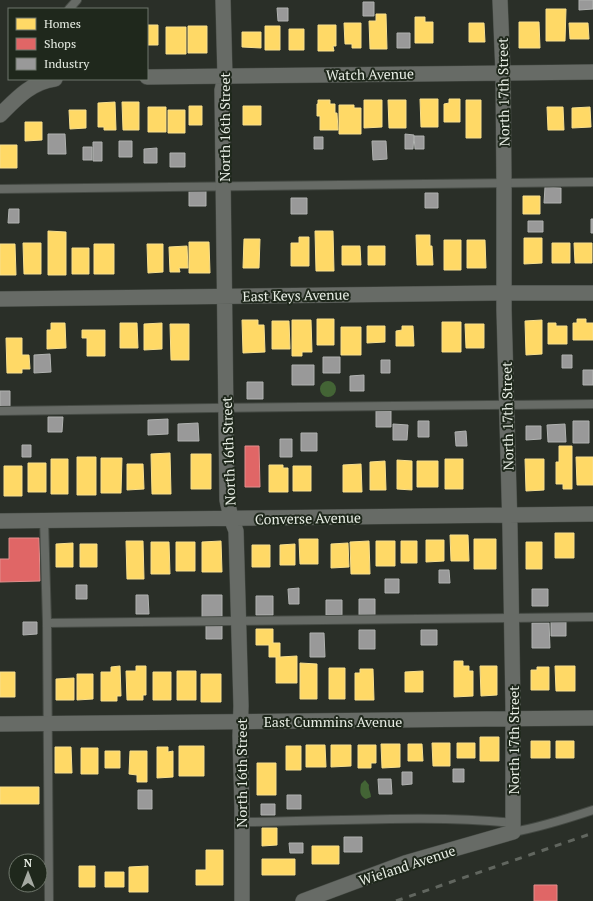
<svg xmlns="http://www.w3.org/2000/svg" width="593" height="901" font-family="'PT Serif',serif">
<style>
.water{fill:#436435}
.homes{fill:#ffd966;stroke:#f8df8c}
.shops{fill:#e06666;stroke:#e28e8c}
.industry{fill:#999;stroke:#b0b2b0}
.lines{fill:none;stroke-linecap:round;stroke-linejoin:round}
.lane-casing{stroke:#454a44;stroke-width:10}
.street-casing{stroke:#454a44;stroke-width:16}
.lane{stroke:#676b66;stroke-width:8}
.street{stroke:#676b66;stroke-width:15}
.rail{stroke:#61665f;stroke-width:3;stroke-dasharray:7 7;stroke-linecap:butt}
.labels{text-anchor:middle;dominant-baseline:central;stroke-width:4;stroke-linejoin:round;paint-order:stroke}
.street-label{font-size:14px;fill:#e7ede4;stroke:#1f281c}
</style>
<rect width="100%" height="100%" fill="#2a2f28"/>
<path class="water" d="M320 389a8 8 0 1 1 16 0a8 8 0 1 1-16 0Z
M365,780l4,5c-1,5 2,7 2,12l-5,2c-7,-3 -6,-9 -5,-15z"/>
<path class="homes" d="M546,9h20l-1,32h-19z
M376,14h10l1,35h-17l-1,-28h7z
M415,17h10v5h8v21h-18z
M519,22h20l1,26h-21z
M344,23h17v25h-9v-4h-7z
M469,23h15l1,19h-16z
M569,23h19l1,16h-19z
M147,25h11v20h-11z
M318,25h18v21h-3l1,5h-16z
M188,26h19v27h-19z
M265,26h15v24h-15z
M166,27h20v27h-20z
M289,29h15v21h-15z
M242,32h19v16l-19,-1z
M420,99h18v28h-17z
M449,99h11v23h-16v-18l5,-1z
M318,100h12v4h5v9h2l1,17h-18v-14h-3v-12h1z
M364,100h18v27l-18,1z
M388,100h18v28h-17z
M466,100h15v38h-15z
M115,102l1,28h-12v-3h-6v-24z
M122,102h17v28h-16z
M339,105h15v3h7v26h-22z
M189,106h13v19h-13z
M243,106h18v19h-18z
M148,107h18v25h-18z
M547,107h16l1,23h-16z
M590,107l1,20 -19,1v-20z
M69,110h17v18l-16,1z
M168,110h17v23h-17z
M25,122h17v18l-17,1z
M0,145h17v23h-17z
M523,196h17v18h-17z
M48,231l18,1v43h-18z
M315,231h18l1,40h-18z
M416,235h14v11h2l1,19h-16z
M299,237h10v29h-18v-23h8z
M524,238h18v25l-18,1z
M244,239h16l-1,29h-16z
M444,240h17v30h-17z
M467,240h18l1,28h-19z
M189,242h20l1,31h-21z
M23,243h18v31h-17z
M552,243h18v20h-18z
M574,243h18v20h-17z
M0,244h15l1,31h-16z
M94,244h20v30h-20z
M147,244h16v28l-15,1z
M187,246l1,22h-9l1,4h-10l-1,-25z
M342,246h18l1,19h-19z
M368,246h17v19h-17z
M72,248h17v26h-17z
M317,319h17v26h-17z
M577,319h9v4h7v17h-20v-17h4z
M242,320h16v5h6l1,27 -22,1z
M292,320h19l1,32h-10v4h-10z
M542,320v34l-16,1 -1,-34z
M272,321h17l1,28h-18z
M442,322h19v30h-19z
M51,323h14l1,25 -19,1v-19h4z
M120,323h17l1,25h-18z
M162,323v26l-18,1v-26z
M548,323h8v3h11v18h-19z
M170,324h19v36h-18z
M465,324h19v24h-18z
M367,326h18v16l-18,1z
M402,326h11l1,20h-18v-15l6,-1z
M341,327h20v28h-20z
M82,330h23v26h-18v-18h-5z
M6,338h16v17h7l1,14h-8v4h-15z
M559,446h13v43h-9v-5h-7v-22h3z
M170,453l1,41h-19l-1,-40z
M191,454h20v35h-20z
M77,457h19v38h-19z
M576,457h17v28h-16z
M101,458h21l-1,35h-20z
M51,459h17v35h-17z
M445,459h18v30h-18z
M525,459h19v31l-18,1z
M397,460l15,1v29l-15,-1z
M385,461l1,29h-16v-28z
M417,461h21v26h-21z
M28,463h18v29h-18z
M127,464h16l1,25 -17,1z
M361,464l1,28h-19v-27z
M269,465h14v3h5v24h-19z
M4,466h18v30h-18z
M293,466h18v25h-18z
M555,533h19v25h-19z
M450,535h18l1,26h-18z
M299,539h19v25h-18z
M474,539h22v30h-22z
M426,540h18v21l-18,1z
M126,541h17l1,38h-17z
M221,541l1,31h-20v-30z
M369,541l1,33h-19l-1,-32z
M376,541h19v25h-19z
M401,541h16v22h-16z
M151,542h18l1,32h-19z
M176,542h19v29h-19z
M526,542h16v27h-16z
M73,543v24h-17v-23z
M348,543l1,24 -18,1v-24z
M80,544h17v23h-17z
M295,544v21h-15v-20z
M252,545h18v22h-18z
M256,629h17v14h7v14l17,-1v27h-21v-26h-7v-12h-13z
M454,661h9v5h6v5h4v25l-19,1z
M300,663l17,1v35h-17z
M120,666l1,30h-4v5h-16v-29h10v-5z
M136,666h10v29h-3v5h-16l-1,-29h10z
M480,666h17v29l-16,1z
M555,666h20v25h-19z
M537,667h12v23h-18v-20h6z
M329,668h16v31h-16z
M360,669h13l1,31h-19v-27h5z
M177,671h19v29h-19z
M423,671v21h-18v-20z
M0,672h15v25h-15z
M153,672h18v28h-18z
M77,674h16v25l-16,1z
M201,674h20v28h-20z
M74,678v22h-18v-21z
M480,737h19v24h-19z
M531,741h19v17h-19z
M556,741h18v17h-18z
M432,743h18v23h-17z
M457,743h18v15h-18z
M381,744h19v23l-18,1z
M408,744h14l1,17h-15z
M306,745h19l1,22h-20z
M331,745h20v21l-20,1z
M358,745h18v18h-5v5h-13z
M179,746h25v30h-25z
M286,746h15v24h-15z
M55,747h16l1,26h-17z
M157,747h11v5l5,-1v26l-16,1z
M81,748h17v26h-17z
M105,751h15v17h-15z
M130,751h17v31h-10v-7l-8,-1z
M257,763h19v32h-19z
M0,787h39v17h-39z
M262,828h15v17l-15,1z
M312,846h27v18h-27z
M206,850h17v35h-27v-15h10z
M262,859h33v16h-33z
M79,866h16v21h-16z
M148,866v26h-19v-25z
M105,872h19v15h-19z"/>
<path class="shops" d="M245,446h14l1,41h-15z
M9,538h30l1,43 -40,1v-23h9z
M534,885h23v16h-23z"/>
<path class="industry" d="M579,0h14v9l-14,1z
M363,2h11v14h-11z
M277,8h11v13h-10z
M397,33h13v15h-13z
M48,134h17l1,20h-18z
M405,134l9,1 -1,14h-8z
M414,136h10v13h-9z
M314,137h9v12h-9z
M119,141h13v16h-13z
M372,141h14l1,18 -14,1z
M93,142h9v19h-9z
M83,147h9v13h-9z
M157,148v15h-13v-14z
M170,153h15v14h-15z
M545,187l16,1v15h-17z
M206,190v16h-17v-15z
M425,193h13v15h-13z
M291,198h16v16h-16z
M9,209h10v14h-11z
M591,219h2v14h-2z
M528,221h15v11h-15z
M50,354l1,18 -17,1v-18z
M562,355h10v13h-10z
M323,357h17v16h-17z
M381,360h9v13h-9z
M292,365h22v20h-22z
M583,370h10v15h-10z
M364,375v16h-14v-15z
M247,382h16v17h-16z
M0,391h10v16h-10z
M376,411h15v16h-15z
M48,417h15l-1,15h-14z
M168,419v15l-20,1v-15z
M418,421h11v16h-11z
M573,421h16v22h-16z
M198,423l1,18h-21v-17z
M393,424l15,1 -1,15h-14z
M565,424l1,18h-18l-1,-17z
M526,426h15v13l-15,1z
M466,431l1,15h-11l-1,-14z
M301,433h16v18h-16z
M280,439h12v18h-12z
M22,445h9v12h-9z
M439,570h10l1,13h-11z
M385,579h14v14h-14z
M76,585h11v14h-11z
M299,588v16h-10l-1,-15z
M532,589h16v17h-16z
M136,595h12l1,19h-13z
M202,595h20v22h-20z
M256,596h17v19h-17z
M359,599h16v16h-16z
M326,600h16v15h-16z
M23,622h14v12l-14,1z
M551,622h15v14h-15z
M532,623h17l1,25h-18z
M206,625h16v14h-16z
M359,630h16v19h-16z
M421,630h16v15h-16z
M310,633h14l1,24h-15z
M453,769h11v13h-11z
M402,772h10v12l-10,1z
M378,779h13l1,15h-13z
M138,790h14v19h-14z
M287,795h14v14h-14z
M261,804h14v11h-14z
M344,837h18v15h-18z
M289,843h14v10h-13z"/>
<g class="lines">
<g class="lane-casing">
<path id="lane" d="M69,9l8,-9
M0,189l593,-7
M0,411l212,-3 381,-4
M44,519l3,104 2,278
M47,623l546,-6
M242,822c90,0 181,-8 272,1
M513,832c28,-5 53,-13 80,-22"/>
</g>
<g class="street-casing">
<path id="street" d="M223,0l2,77 -3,13 5,410 4,18 5,13 5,175 -1,30 2,72v93
M147,77l446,-5
M0,115c16,-16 31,-33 55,-36
M0,299l495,-6h98
M0,521l593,-7
M0,724l593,-6
M303,901l102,-38 108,-31v-125l-3,-178 -6,-219v-127l-1,-110 -3,-73"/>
</g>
<use href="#lane" class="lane"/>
<use href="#street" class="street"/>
<path class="rail" d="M396,901l197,-68"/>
</g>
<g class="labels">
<g class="street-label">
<text transform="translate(370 74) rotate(-1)">Watch Avenue</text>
<text transform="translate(503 92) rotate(-91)">North 17th Street</text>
<text transform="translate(224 127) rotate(-90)">North 16th Street</text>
<text transform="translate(296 295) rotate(-1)">East Keys Avenue</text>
<text transform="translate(507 416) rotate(-91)">North 17th Street</text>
<text transform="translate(228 451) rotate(-92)">North 16th Street</text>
<text transform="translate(308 518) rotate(-1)">Converse Avenue</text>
<text x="333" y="721">East Cummins Avenue</text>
<text transform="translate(513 740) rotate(-90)">North 17th Street</text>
<text transform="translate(241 773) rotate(-90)">North 16th Street</text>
<text transform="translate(407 865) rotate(-18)">Wieland Avenue</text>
</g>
</g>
<rect x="8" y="8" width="140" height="72" fill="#1f281c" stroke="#6f776c"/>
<rect x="16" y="18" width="20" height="12" fill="#ffd966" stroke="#6f776c"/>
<text x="44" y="28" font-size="12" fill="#e7ede4">Homes</text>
<rect x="16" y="38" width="20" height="12" fill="#e06666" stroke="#6f776c"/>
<text x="44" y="48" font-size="12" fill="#e7ede4">Shops</text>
<rect x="16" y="58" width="20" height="12" fill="#999999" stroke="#6f776c"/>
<text x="44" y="68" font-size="12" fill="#e7ede4">Industry</text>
<g transform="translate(28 873)"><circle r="19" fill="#1f281c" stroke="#6f776c"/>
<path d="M0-3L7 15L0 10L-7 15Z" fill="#a5aaa2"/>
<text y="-6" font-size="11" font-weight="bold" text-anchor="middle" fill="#e7ede4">N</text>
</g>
</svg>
